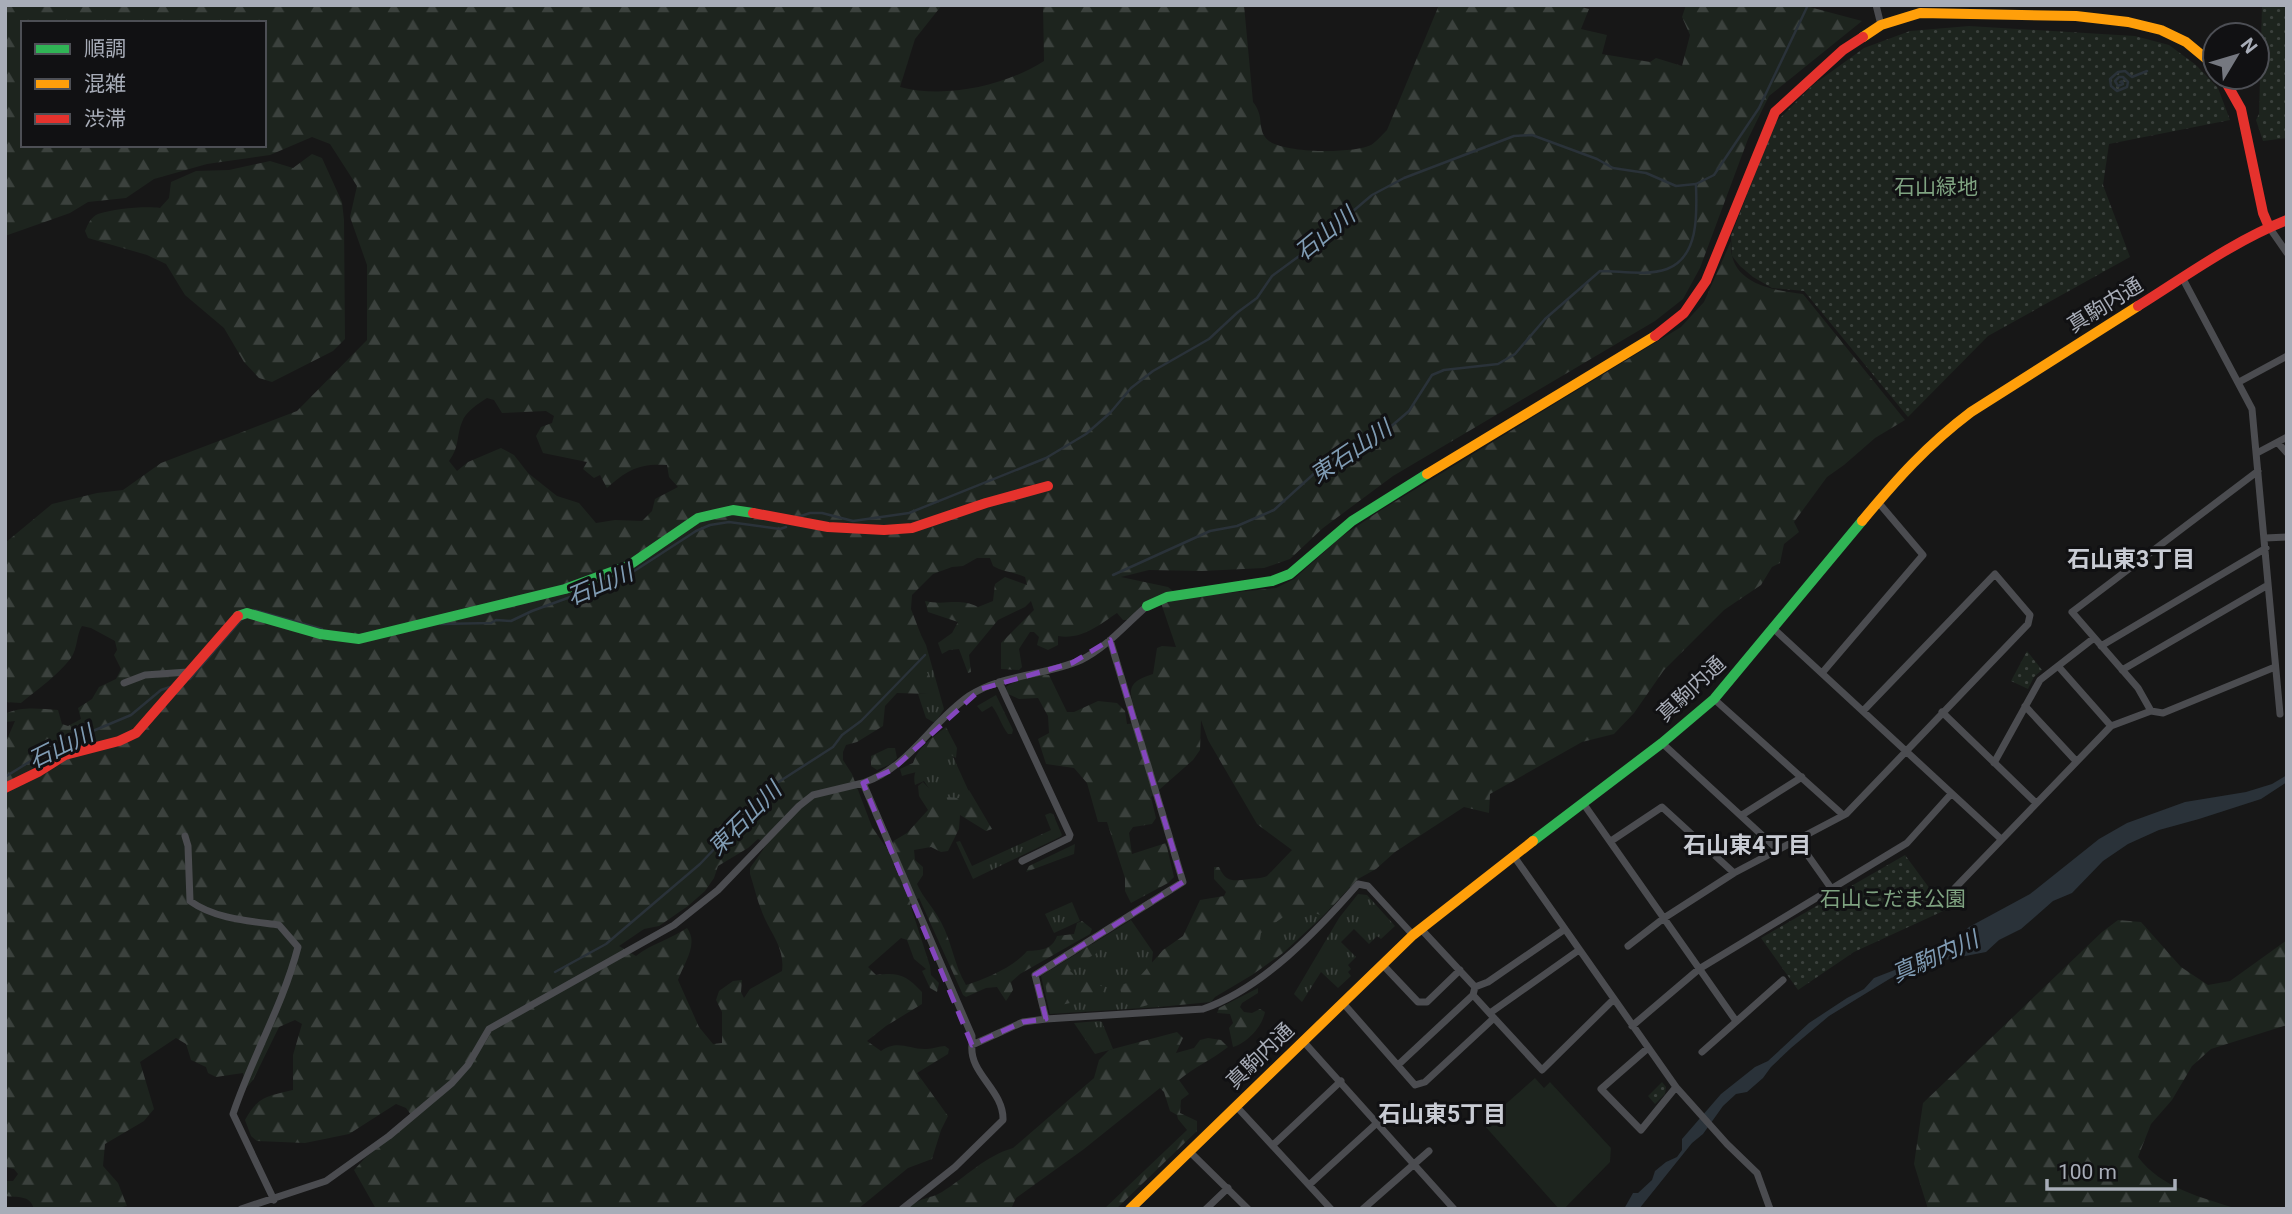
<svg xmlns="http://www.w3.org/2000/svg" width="2292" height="1214" font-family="Roboto,'Noto Sans JP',sans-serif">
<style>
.grass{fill:url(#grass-tufts)}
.forest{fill:url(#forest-firs);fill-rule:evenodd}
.park{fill:url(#park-dots)}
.garden{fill:#1d241e}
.water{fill:#2a3239}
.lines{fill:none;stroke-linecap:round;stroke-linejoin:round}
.stream{stroke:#2a3239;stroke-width:2.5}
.street{stroke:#4b4c50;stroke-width:7}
.fast{stroke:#30b455;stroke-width:10}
.slow{stroke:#ff9f0a;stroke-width:10}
.jam{stroke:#e5322d;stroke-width:10}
.marked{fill:none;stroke:#8446be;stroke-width:5;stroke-dasharray:14 9;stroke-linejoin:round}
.labels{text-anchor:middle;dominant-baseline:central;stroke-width:6;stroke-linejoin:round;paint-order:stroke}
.park-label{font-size:21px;fill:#7fa381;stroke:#111113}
.street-label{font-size:21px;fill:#a8adb8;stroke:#111113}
.water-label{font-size:23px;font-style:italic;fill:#7f9bb3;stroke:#111113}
.neighbourhood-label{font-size:23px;font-weight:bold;fill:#c9ccd4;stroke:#111113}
</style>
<defs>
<pattern id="grass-tufts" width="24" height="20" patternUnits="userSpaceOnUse" patternTransform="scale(1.75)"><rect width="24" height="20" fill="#1d241e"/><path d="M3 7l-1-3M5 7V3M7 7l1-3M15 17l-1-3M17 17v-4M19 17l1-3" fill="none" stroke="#3b413d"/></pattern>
<pattern id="forest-firs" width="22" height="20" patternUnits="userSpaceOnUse" patternTransform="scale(1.75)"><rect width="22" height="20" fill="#1d241e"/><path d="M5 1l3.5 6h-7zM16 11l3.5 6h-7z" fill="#3b413d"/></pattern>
<pattern id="park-dots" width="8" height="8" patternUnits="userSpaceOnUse" patternTransform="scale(1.75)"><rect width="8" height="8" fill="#1d241e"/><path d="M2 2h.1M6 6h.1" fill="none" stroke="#3b413d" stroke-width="1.8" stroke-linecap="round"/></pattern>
</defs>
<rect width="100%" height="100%" fill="#171717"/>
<path class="grass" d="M921,635l5,10 18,64 -9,14 -9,-5 -8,-24h11l-14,-45v-8z
M945,739l30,66 -17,6 -20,-9 -14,-21 -9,4c-5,-20 17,-33 30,-46z
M1050,813l3,1 9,21 -2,2 -87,42 -17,-37 4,-1 12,25 79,-36 -6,-15z
M1358,894l9,1 28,31 -14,13 -4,-3 -8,8 -15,-15 -13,13 15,15 -8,8 3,4 -3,3 3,4 -13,12 -17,-16 -19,30 -8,-8 45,-76z
M1072,902l8,19 -26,12 -9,-19z
M1297,908l13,2 13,6 -40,37 -1,-7h-19l-7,-11 32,-24z
M1131,920l22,32 -1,9 7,46 -109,7 -9,-38z
M1098,1021l4,1 11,27 -18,5 -21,-31z"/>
<path class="forest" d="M5,5h937l-27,34 -15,48c45,12 105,-1 144,-26l-1,-56h201l9,97c11,14 5,25 12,35 10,17 89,17 106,8 5,-3 11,-10 16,-15l52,-125h135l15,4 -8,20 26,6 -5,19 48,8 6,-4 26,8 8,-31 -8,-18 4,-12h116l60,16 -93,75 -21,43 -48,129 -17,31 -28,22 -262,155 -70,52 -33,31 -26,9 -62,3 -53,-1 -28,7 47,10 5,4 -44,29h-6l-6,-7c-18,12 -35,27 -59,23v9l-10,5 -11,-5 2,-8 -5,-5h-4l-11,17 3,18 -3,3 -18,-1v-26l33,-33 -3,-9 -6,6 -27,13 -29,35 2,17 -3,1 -9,-24 -10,1 -7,4 -4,-11 14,-10 6,-11 -30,-10 -3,-11c20,5 33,-4 53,6l15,-6 2,-17 10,-7 22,8 -2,-8c-11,-5 -22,-5 -32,-11l-3,-8h-13l-14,8 -11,1 -19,7 -21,21 -1,14 10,26 -4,15 13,29 -1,15 -32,-1 -12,13 -2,20 -26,16 -11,3 -3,7v8l9,14 20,53 13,19 22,-13 21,-23 -9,-14 -1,-10 5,-4 20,21 5,-2 -2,-4 13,1 10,-8 23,39 -6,2 -26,-16 -1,14 -11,22 -7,1 -10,-5 -17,3 1,10 8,7v8l-6,9c6,14 17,24 24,38 11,20 13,43 25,63 19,-6 48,-18 61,-34 14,-1 25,-1 30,-15l17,-2 3,-11 5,-2 10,8 -2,5 -70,40 -9,8 2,8 -7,11 -9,-14 -11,1 -20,9 -3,-2 -44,-97 -9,6 20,62 1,9 8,8 -2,9 -7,-4 -8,-17 4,-2 -12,-10 -7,-19 -6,-2 -33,29 8,8c23,-3 30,0 46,17v12l-36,22 -19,15 14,10c17,-12 28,-1 46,-2 6,0 12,-3 18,-3l4,3 -1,5 -31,19 31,43 -7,14 -9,29 -24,9 -50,41h-482l-22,-39 11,-12 49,-39 -8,-11 -10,-4 -47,30 -44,9 -48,-2 -6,-5 -6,-16c13,-24 23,-24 48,-30v-35l9,-31 -7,-4 -16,7 -26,53 -7,8 -3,-15 -27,4 -8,-4 -2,-6 -15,-7 -5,-16 -10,-6 -36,24 14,47 -10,12 -39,23 -2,22 15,17 9,23 -16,3h-77c-4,-15 -17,-11 -29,-13v-15h8l5,-7 -4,-5 -9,-2v-429l3,-1 7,-16 -9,1 -1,-8c17,-8 35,-5 53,-4l4,14 6,2 13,-7 -3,-11 14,-9 7,-12 17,-8 5,-10 -7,-14 3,-5 -2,-9 -24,-13 -9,-2c-6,9 -4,22 -11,32 -14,18 -32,30 -50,45l-16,-1v-159l47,-39 45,-11 26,-3 38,-27 136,-52 70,-71v-75l-17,-48 7,-31 -27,-42 -18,-7 -42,18 -63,9 -53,15 -28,19 -38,4 -18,11 -65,23zM23,23h241v122h-241zM487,398l7,2 8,13 44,-2 8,5 -2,7 -11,4 -5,9 7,17 44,9 -4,7 11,9 6,-3 7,13c20,-18 32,-25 60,-23l2,12 9,10 -23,12 -3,12 -10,10 -27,-1 -19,3 -17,-20 -22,-7 -29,-23 -14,-18 -13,-7 -33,14 -11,9 -8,-10c11,-15 7,-24 13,-39 4,-11 16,-18 25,-24zM758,839l9,5 -17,24v6c4,12 7,26 12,38 8,21 23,35 20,59l-32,18 -6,9 -3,-6 1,-12 -9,1 -14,10 -3,9 6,12v31l-9,1 -14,-17 -21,-47c6,-17 21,-36 9,-52 -16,11 -36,16 -51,28l-17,-10 25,-17 15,-3 29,-20 17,-15 9,-13 4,-12 30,-18z
M312,154l10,4 20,44 2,18 1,119 -12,12 -61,31 -13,-4 -15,-16 -20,-34 -39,-33 -19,-31 -19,-9 -59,-17 -3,-7c3,-7 6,-14 13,-17 16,-5 46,-8 62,-6l9,-10 2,-16 25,-11 33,-1 41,-9 23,7z
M1731,241c-3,42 39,49 72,53l102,126 -30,18 -31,27 -17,12 -33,45 5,10 -15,12 -4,19 -8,4 -11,18 -37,25 -60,60 -30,43 -20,21 -32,8 -92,52 -1,19 -25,-6 -69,45 -19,17 -18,10 -35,37 -14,-5 -16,-1 -32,23 -1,6 2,5 21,-1v10l-31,22 -37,22 -4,5 -52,5 -5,-6c-10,8 -19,7 -30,2l-5,-18 21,-5 1,-5 22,-25 20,-14 17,-36 24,-4 2,-4 -12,-13v-12h5c7,16 15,14 30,12 7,-1 11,0 18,-3l25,-26 -35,-26 -49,-84 -7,-20 -1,30 -7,10 -42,37 5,21 -4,6 -19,3 -4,6 3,21 34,-11 8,34 -6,6 -37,20 -6,-12v-13l-18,-56h-9l-11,-39 -13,-15 -28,-4 -8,-25 11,-6 -1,-17 -10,-18 -19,1 -11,-5 -2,-7c11,-8 30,-15 43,-12l18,37h7l24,-11 19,2 8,8 2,13 12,-1c-6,-26 -20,-39 14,-49l4,-26 5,-2 14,1 -15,-44 9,-4 106,-11 18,-9 47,-42 37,-25 303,-185 23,-25z
M996,695l17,35 -1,4h-4c-7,-9 -9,-19 -16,-28l-10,6 -5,-6z
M946,727l11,21 -1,10 -5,-3 -7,1c-10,15 -27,15 -42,20l-2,-7 13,-6c5,-16 20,-26 33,-36z
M888,748h7l2,10 -6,6 -14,6 -6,-4v-10z
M1075,844l-1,10 -48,18 3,-6z
M2118,920l23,2 40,45 27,18 22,-4 57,-41v85l-76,24 -19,17 -20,34 -21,24 -13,33c23,31 65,41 100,52h-310l-14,-45 9,-61 179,-171z
M1092,944l3,2 2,7 -23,13 -4,5c9,9 22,8 33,16v7l-17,6 -5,-7h-5l-4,4 -2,6 -9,2 -14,-11 -3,-18c5,-7 13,-8 20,-11 11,-5 16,-16 28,-21z
M1258,988v5l-16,10 -2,4 4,5 8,1 8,-4 5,3c-3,15 -18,31 -32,35l-4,-19 4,-5 -3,-9 -13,-1 2,-5z
M1177,1032l6,6 -7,15 18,-5 6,-8 8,-2 13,2 7,7c-16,13 -34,20 -49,33l10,14 -8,6 -1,13 17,8v10l-81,78h-12l83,-79 -9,-11 -1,-4 -7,-4 -6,-19 -4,-4 -76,61 -68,49 -5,11h-104c15,-13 21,-9 35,-17 24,-15 43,-36 71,-44l81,-70 5,-18 10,-10z"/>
<path class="park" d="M2262,5h25v133l-24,3 -7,-21 3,-6z
M1969,26l166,10 34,9 27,20 22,23 12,32 -121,24 -6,41 27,72 -142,79 -80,81 -104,-126 -32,-3 -19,-11 -13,-11 -8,-10 -1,-20 44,-113 38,-38 51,-37 46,-17z
M2027,651l15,19 -8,7 -6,12 -17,-8z
M1752,833l17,15 -11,7 -14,-14z
M1905,855l28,38 26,1 6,7 -111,51 -56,38 -37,-52z
M1662,1082l4,5 -1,7 -10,10 -7,-8z"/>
<path class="garden" d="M1535,1078l9,10 6,-6 61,66 -1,14 -46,47h-5l-76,-85z"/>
<path class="water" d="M2287,775v7l-26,17 -62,20 -40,11 -31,14 -25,17 -31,32 -19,8 -32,28 -22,11 -13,12 -57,11 -38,15 -62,38 -38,32 -20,19 -8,11 -16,14 -11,2 -13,12 -20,28 -11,9 -53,66h-15l9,-16h5l14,-13 3,-9 11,-9 11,-5 5,-7v-11l39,-45 34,-27 13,-6 41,-38 38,-25 17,-9 10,-11 67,-26 28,-25 61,-33 69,-55 28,-16 58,-21 61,-10 26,-8z"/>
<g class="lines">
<path class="stream" d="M2120,82l2,-1 1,3 -5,2 -3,-5 4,-4h4l5,5 -1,5 -10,4 -6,-5 -1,-7 8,-7 7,-1 7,6 15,-6
M798,517l12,-4h12l31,8 56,-8 137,-55 40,-24 24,-21 21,-25 22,-17 56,-32 29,-27 19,-14 15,-22 34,-25 66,-56 32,-17 110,-42 18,-1 65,24 16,9 33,5 30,13 20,-2 18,-9 45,-67 49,-103
M1113,575l97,-44 27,-5 37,-16 44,-40 23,-16 47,-25 21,-18 23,-36 12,-5 54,-6 17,-10 30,-35 55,-48c21,0 47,5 67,-2 32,-12 30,-56 29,-83
M254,610l68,19
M441,624l50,-1 5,-3 15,1 21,-10 93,-34 71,-46 14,-6 19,-3 51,7 6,-2
M186,680l4,-1 52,-60
M5,777l45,-28 81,-34 30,-25 9,-3
M555,972l51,-28 94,-80 77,-81 56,-36 9,-12 19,-14 64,-66"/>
<path class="street" d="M1876,5l5,20
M2269,227l18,26
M2183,279l69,130 28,305
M2239,382l48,-26
M2278,443l9,10
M2257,453l30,-16
M2265,538l22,-1
M1774,629l227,210
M1110,640l73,242 -148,93 11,44 157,-10c60,-21 114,-78 155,-125l10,2 45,49
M2101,646l165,-98
M2058,666l53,60
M2122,670l146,-85
M1822,673l101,-118 -45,-53
M999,682l71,153 -1,3 -47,23
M124,683l21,-8 43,-3
M1714,699l128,115
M2025,706l51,55
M2151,711l-13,-23 -66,-76 186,-141
M1942,712l93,90
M1662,743l116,107
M1994,763l46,-83 54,-42
M1583,803l153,218
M1742,815l60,-38
M185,836l3,10 2,55c25,18 59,20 89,24l19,22c-15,58 -46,110 -65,167l41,86
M1797,840l34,48
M1611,841l51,-34 72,66
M1513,855l163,232 51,57 30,29 13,36
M1955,888l156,-162 40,-15 12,2 112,-46
M1421,929l54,58 -2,8 21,23
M1628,946l36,-28 70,-45 112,-59 182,-190 2,-9 -35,-41 -132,137
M1382,964l36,38h9l33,-32
M1475,987l13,-5 77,-53
M1343,1003l72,82 10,-3 69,-64 48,52 72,-71
M1490,1013l89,-63
M1046,1019l-23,3 -51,23v-9l-109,-253c47,-16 67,-60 106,-87 33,-22 76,-20 112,-36 25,-12 45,-36 66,-54
M1632,1026l67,-57 208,-126 44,-49
M1303,1041l151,168
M1648,1048l-47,41 40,41 35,-43
M1702,1052l81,-72
M1398,1065l75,-70
M1236,1106l95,103
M1273,1145l68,-64
M1189,1151l59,58
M1309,1185l69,-63
M241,1209l85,-28 63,-45 63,-53 16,-18 21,-36 185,-104 44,-35 81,-84 14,-11 50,-12
M902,1209l53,-42 48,-47c1,-30 -34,-46 -31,-75
M1206,1209l22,-21
M1363,1209l66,-58"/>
<path class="fast" d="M1147,606l20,-9 105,-16 18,-7 62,-53 75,-47
M238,616l9,-3 73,21 39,5 206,-50 63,-23 70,-48 35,-8 20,3
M1533,841l129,-98 52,-44 148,-178"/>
<path class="slow" d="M1863,37l18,-12 39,-12 156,3 52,6 33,8 25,12 29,24
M1427,474l228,-138
M1862,521c35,-42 64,-75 109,-109l167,-106
M1130,1209l283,-274 120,-94"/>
<path class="jam" d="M2223,77l18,32 22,104 6,14
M2138,306c48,-30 96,-65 149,-86
M1655,336l29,-23 22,-32 69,-169 68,-62 20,-13
M753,513l75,14 56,3 28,-2 74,-25 62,-17
M5,788l33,-16 27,-17 54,-14 17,-8 102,-117"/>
</g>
<path class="marked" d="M1110,640l73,242 -148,93 11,44 -23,3 -51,23 -109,-262 29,-13 89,-81 91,-26z"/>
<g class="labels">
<g class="park-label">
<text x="1936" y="187">石山緑地</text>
<text x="1893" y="899">石山こだま公園</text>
</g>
<g class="street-label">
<text transform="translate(2105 305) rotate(-32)">真駒内通</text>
<text transform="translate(1691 689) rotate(-43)">真駒内通</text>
<text transform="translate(1260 1056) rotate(-44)">真駒内通</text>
</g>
<g class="water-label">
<text transform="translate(1325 234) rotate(-39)">石山川</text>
<text transform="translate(1351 452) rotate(-34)">東石山川</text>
<text transform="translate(600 585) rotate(-23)">石山川</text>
<text transform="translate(61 747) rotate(-26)">石山川</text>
<text transform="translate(745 819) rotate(-45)">東石山川</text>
<text transform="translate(1935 957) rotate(-24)">真駒内川</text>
</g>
<g class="neighbourhood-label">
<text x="2131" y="559">石山東3丁目</text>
<text x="1747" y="845">石山東4丁目</text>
<text x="1442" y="1114">石山東5丁目</text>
</g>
</g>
<rect width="2292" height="1214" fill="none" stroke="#a8adb8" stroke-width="14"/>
<rect x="21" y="21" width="245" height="126" fill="#111113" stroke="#4d4f55" stroke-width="2"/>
<rect x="35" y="44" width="35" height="10" fill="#30b455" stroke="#4d4f55" stroke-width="2"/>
<text x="84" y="56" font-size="21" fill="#a8adb8">順調</text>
<rect x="35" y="79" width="35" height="10" fill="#ff9f0a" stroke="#4d4f55" stroke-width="2"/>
<text x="84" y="91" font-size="21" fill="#a8adb8">混雑</text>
<rect x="35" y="114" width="35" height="10" fill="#e5322d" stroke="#4d4f55" stroke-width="2"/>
<text x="84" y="126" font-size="21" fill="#a8adb8">渋滞</text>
<g transform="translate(2236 56) rotate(52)"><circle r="33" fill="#111113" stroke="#4d4f55" stroke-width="2"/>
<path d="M0-5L12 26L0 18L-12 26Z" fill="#757880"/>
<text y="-10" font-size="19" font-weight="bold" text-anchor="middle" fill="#a8adb8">N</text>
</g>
<path d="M2047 1179v10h128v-10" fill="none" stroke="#a8adb8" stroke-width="3.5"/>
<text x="2058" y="1179" font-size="21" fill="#a8adb8" stroke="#111113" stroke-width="5" paint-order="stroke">100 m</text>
</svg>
